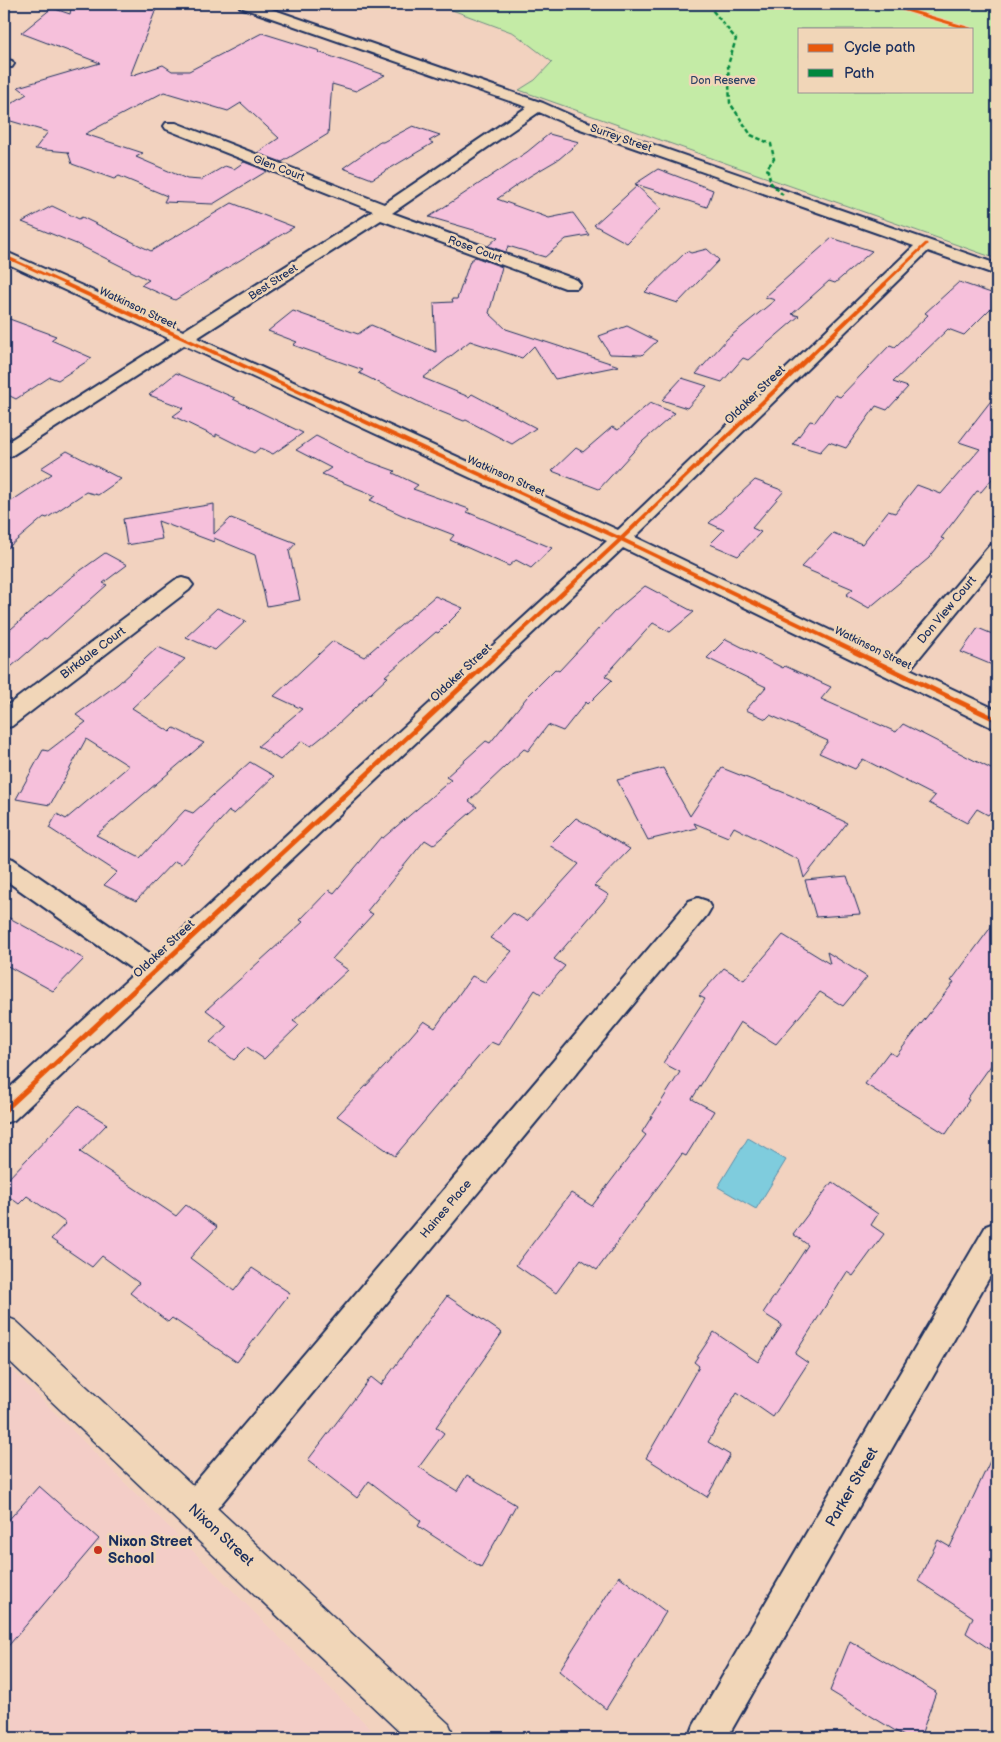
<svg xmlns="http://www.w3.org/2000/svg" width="1001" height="1742" font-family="'Balsamiq Sans',sans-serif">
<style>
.built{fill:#f3cdc7}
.green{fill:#c4eba6;stroke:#708d82;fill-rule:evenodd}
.water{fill:#7fccdd;stroke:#578daa}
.building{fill:#f6c0db;stroke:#1b2f5e}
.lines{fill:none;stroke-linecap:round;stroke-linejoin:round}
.street-casing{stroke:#1b2f5e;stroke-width:4}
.secondary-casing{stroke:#1b2f5e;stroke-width:3}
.street{fill:#f1d6b8;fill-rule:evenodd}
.secondary{fill:#f1d6b8;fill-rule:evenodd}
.quiet{stroke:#00873e;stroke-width:2.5;stroke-dasharray:4.5 2.5;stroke-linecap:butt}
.cycleway-far2-casing{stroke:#f1d6b8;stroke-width:5}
.cycleway-far1-casing{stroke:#f1d6b8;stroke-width:6}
.cycleway-casing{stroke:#f1d6b8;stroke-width:8}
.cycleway-far2{stroke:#e8590c;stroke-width:3}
.cycleway-far1{stroke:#e8590c;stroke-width:4}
.cycleway{stroke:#e8590c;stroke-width:5}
.poi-dot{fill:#c8321e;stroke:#f1d6b8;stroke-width:2}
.labels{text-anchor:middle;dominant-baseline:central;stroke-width:5;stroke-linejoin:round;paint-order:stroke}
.far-park-label{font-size:11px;fill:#2c4265;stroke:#f1d6b8}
.far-street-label{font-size:11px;fill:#1b2f5e;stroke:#f1d6b8}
.street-label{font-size:12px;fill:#1b2f5e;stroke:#f1d6b8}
.near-street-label{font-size:15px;fill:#1b2f5e;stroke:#f1d6b8}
.near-poi-label{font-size:15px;font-weight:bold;fill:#1b2f5e;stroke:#f1d6b8;text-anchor:start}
</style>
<rect width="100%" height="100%" fill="#f2d2bf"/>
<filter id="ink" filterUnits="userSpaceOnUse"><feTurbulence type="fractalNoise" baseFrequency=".02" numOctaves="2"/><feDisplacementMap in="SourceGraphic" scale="10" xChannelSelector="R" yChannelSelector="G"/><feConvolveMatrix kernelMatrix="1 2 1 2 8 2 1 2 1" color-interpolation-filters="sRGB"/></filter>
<g filter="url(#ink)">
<path class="built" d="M4,1362l376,376h-376z"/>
<path class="green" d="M436,4h561v255l-478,-169 16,-10 17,-18 -38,-29zM800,29h172v62h-172z"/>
<path class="water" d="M748,1138l38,22 -30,49 -38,-22z"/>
<path class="building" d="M72,4h86l-28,72 33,-11 9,6h17l73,-38 58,18 -2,1 67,23 -29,16 -24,-7 -4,50 -46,28 -25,-9 22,-15 -38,-35 -13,8 -64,-19 -79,42 58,19 -7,4 51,22 14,1 24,-14 9,3 10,-7 23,9 -54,33 -49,-2 3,-6 -48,-20 -5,3 -42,-15 -4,-12 -33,-3 13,-17 -44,-13v-11l23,-14 -9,-7 82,-24 -79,-30 31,-25 18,6z
M413,126l27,9 -11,6 4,2 -61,36 -29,-11 37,-26h3z
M549,134l30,8 -20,17 -29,17 -33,23 52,19 24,-5 16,22 -23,4 -21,18 -37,-11 -2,6 -18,-6 10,-9 -69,-20 98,-65z
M658,169l55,21 -6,17 -72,-23z
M637,186l24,22 -34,35 -33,-18z
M232,203l62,24 -119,73 -34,-15 8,-5 -70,-35 -57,-23 30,-16 27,13 3,-2 6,3 63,31z
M832,238l40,13 -37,32 -6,-2 -37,33 7,2 -51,44 -5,-2 -21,24 -26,-8 31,-35 48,-39 -10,-3z
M707,249l12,11 -41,43 -33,-11 42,-41 4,2z
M475,257l27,10 -13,46 17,16 113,37 -64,13 -21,-33 -12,12 -52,-17 -47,37 46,19 3,-3 64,34 -24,16 -46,-24 -2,1 -35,-14 -70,-34 4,-3 -70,-25 4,-3 -29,-11 25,-20 65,23 13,-9 65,27 -2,-49 19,-1 -1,-3h5l13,-38z
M959,282l38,13v7l-33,33 -16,-6 -55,53 15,5 -21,23 -11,-4 -30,42 -17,-6 -9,10 -27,-8 17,-23 5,1 20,-27 5,2 50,-52 5,2 33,-32 -3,-2z
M4,317l52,19 -5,4 41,18 -34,22 -8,-3 -34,22 -12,-6z
M627,326l30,15 -15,14 -32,-1 -11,-18z
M176,373l59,25 -2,1 70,34 -30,21 -13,-6 -6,5 -38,-19v3l-43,-21 11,-8 -35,-13z
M682,378l25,8 -20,22 -25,-8z
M997,393v80l-16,19 -4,-1 -36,47 3,1 -15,19 -60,50 -23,-13 7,-6 -52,-22 32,-34 29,11 26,-33 7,2 22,-28 24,9 39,-45 -21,-7z
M650,403l25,10 -32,28 -44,48 -47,-18 24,-23 7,4 29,-25 6,3z
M316,436l43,22 36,13 -2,2 25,12 -5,4 56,20 -2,3 85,36 -21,20 -15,-8 -7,6 -59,-26 4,-5 -52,-20 -32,-15 6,-4 -54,-22 9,-6 -35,-18z
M67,451l54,28 -23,16 -12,-3 -39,26 -3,-1 -40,34v-45l48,-32 -11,-6z
M755,480l29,11 -32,37 9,4 -23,24 -28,-12 14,-14 -15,-7z
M214,504v30l17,-16 65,25 -7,8 11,49 -33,6 -12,-51 -41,-17v4l-56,-21 4,18 -35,6 -4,-26z
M105,553l22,12 -24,18 4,2 -61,54 -2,-1 -40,35v-38l66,-57z
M645,586l49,26 -24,20 -17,-9 -48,53 7,4 -24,24 -2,-2 -23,29 -15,-6 -20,26 -4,-2 -55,52 8,6 -44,38 -8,-5 -58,71 6,3 -41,45 16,11 -55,51 6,4 -35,34 -17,-12 -13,13 -24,-18 17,-16 -21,-16 97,-88 -3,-2 29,-30 5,3 47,-56 2,1 68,-58 -5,-3 40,-36 4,2 37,-46 28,-28 4,2 55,-59z
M435,596l28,12 -25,25 -2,-1 -51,44 3,1 -52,49 -25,20 -9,-5 -22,19 -22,-14 44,-37 -28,-13 59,-55 31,16z
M217,608l29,13 -31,29 -29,-13z
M978,628l19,8v31l-36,-15z
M726,639l57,29 2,-2 46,21 -10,12 75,33 7,-8 94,48v31l-9,12 -11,-6 -10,14 -38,-20 6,-7 -72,-37 -8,10 -36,-16 9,-12 -58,-26 -4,4 -20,-9 20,-23 -59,-29z
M158,647l27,12 -53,49 38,24 4,-4 30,15 -108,92 44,23 45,-48 8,3 57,-51 24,14 -40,38 -5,-3 -48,53 -7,-3 -38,40 -32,-16 13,-13 -68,-44 8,-14 9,5 63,-53 -43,-27 -36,66 -34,-6 27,-49 5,1 38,-29 -10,-7 42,-31z
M663,768l27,48 32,-48 68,27 57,28 -43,55 -5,-18 -65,-33 -6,10 -34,-14 3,5 -49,12 -31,-60z
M576,818l54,31 -36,37 15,9 -55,64 11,7 -24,28 -6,-4 -37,55 -7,-3 -96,114 -58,-40 49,-51 38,-44 11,7 37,-52 13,6 27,-31 -22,-13 23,-25 14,8 52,-57 -30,-19z
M847,876l13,38 -44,3 -11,-37z
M4,915l80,44 -31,32 -49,-27z
M997,919v138l-30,42 2,1 -23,34 -81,-50 24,-32 7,4 58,-74 -3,-1z
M783,935l47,29 -3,-12 40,25 -24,29 -23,-14 -44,52 -36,-22 -48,77 22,12 -28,45 -4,-2 -85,116 -16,-11 -25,34 -40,-28 55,-72 21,13 54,-71 -4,-3 38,-60 -17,-9 42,-64 -6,-3 25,-28 20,12z
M78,1106l29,18 -27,28 96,64 10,-11 31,22 -27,31 44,33 18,-23 38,25 -53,69 -65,-44 -4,4 -38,-29 9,-10 -37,-27 -10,11 -41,-28 15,-16 -39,-27 -8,8 -15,-11v-10z
M832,1182l46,32 -7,11 13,9 -31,42 -6,-4 -52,82 13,9 -35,54 -36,-25 -29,50 22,13 -23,42 -61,-39 53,-92 -5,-4 20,-30 44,30 24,-37 -19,-12 45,-68 -15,-11z
M447,1296l55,37 -66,94 8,6 -25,34 38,24 10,-16 49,30 -35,62 -63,-41 3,-5 -52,-40 -12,17 -49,-38 63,-83 10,8z
M997,1446v208l-31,-21 7,-16 -55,-36 20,-41 12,7z
M39,1486l60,53 -95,112v-126z
M619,1576l47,36 -60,97 -47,-38z
M850,1641l86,51 -16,46h-13l-77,-47z"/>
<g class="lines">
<g class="street-casing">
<path id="street" d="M239,4h18l286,99 36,16 418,145v11l-69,-24 -293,286 257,123 98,-115 7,-2v20l-87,106 87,41v18l-8,-2 -366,-178 -609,572 -10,3v-30l132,-121 -132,-93v-23l9,3 141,97 453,-415 -423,-196 -173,111 -7,2v-14l166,-105 -166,-77v-11l179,80 190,-120 -207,-82 -2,-3 2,-3h10l208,81 143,-97 -287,-100zM539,112l30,13 345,121 -296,284 -421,-192 184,-118 184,68h12l3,-4 -3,-4 -185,-67z
M4,59l8,2 2,3 -2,3h-8z
M182,578l7,2 4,5 -4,5 -177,136 -8,2v-20l171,-128z
M698,898l9,3 4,7 -4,7 -501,607 -12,5 -12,-5 -5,-12 5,-12 507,-597z
M997,1222v42l-270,474h-38l5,-13 292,-499z"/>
</g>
<g class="secondary-casing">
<path id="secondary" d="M4,1316l12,5 433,403 6,14h-49l-402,-382z"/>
</g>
<use href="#street" class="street"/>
<use href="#secondary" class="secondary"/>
<path class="quiet" d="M715,4l-2,7 23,28 -8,26 2,38 21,32 20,9 3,15 -7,9 4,15 12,12"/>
<g class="cycleway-far2-casing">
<path id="cycleway-far2" d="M886,4l84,25
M4,256l64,29
M883,285l43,-41"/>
</g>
<g class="cycleway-far1-casing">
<path id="cycleway-far1" d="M65,284l556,255 237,114
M498,653l123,-114 264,-255"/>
</g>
<g class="cycleway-casing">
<path id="cycleway" d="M855,652l142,68
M4,1111l495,-459"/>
</g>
<use href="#cycleway-far2" class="cycleway-far2"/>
<use href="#cycleway-far1" class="cycleway-far1"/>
<use href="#cycleway" class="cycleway"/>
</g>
</g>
<circle class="poi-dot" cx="98" cy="1550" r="5"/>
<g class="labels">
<g class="far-park-label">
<text x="723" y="80">Don Reserve</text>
</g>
<g class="far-street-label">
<text transform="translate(621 138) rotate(19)">Surrey Street</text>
<text transform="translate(279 168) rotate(21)">Glen Court</text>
<text transform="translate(475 249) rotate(20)">Rose Court</text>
<text transform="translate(273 282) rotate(-33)">Best Street</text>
<text transform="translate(138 308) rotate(25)">Watkinson Street</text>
<text transform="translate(506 476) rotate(24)">Watkinson Street</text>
<text transform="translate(873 648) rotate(26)">Watkinson Street</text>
</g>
<g class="street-label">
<text transform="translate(755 395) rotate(-44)">Oldaker Street</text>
<text transform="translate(947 610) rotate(-50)">Don View Court</text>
<text transform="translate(93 653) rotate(-37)">Birkdale Court</text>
<text transform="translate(461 673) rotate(-43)">Oldaker Street</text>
<text transform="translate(164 949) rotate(-43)">Oldaker Street</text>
<text transform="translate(446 1209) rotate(-50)">Haines Place</text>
</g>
<g class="near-street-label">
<text transform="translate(852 1487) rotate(-60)">Parker Street</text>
<text transform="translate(221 1535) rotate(43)">Nixon Street</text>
</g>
<g class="near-poi-label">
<text x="108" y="1541">Nixon Street<tspan x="108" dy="17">School</tspan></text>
</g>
</g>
<rect width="1001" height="1742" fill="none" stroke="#f1d6b8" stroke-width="20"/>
<rect x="10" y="10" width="981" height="1722" fill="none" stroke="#1b2f5e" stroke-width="2" filter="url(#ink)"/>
<rect x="798" y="28" width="175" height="65" fill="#f1d6b8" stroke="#9b9394"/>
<rect x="808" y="44" width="25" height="8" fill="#e8590c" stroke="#9b9394"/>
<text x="844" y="52" font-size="15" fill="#1b2f5e">Cycle path</text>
<rect x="808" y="69" width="25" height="8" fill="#00873e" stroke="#9b9394"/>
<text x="844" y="78" font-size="15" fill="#1b2f5e">Path</text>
</svg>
